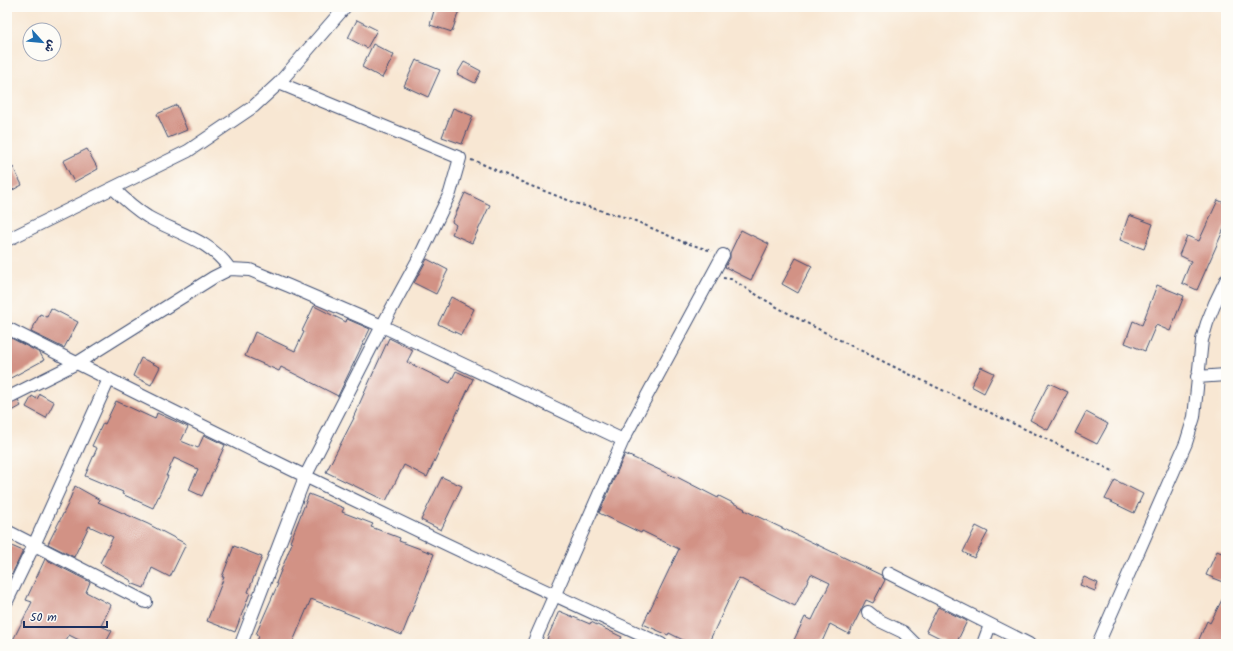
<svg xmlns="http://www.w3.org/2000/svg" width="1233" height="651" font-family="Kalam,'Playpen Sans Arabic',sans-serif">
<style>
.building{fill:#d29285}
.lines{fill:none;stroke-linecap:round;stroke-linejoin:round}
.minor-casing{stroke:#3c4b70;stroke-width:14}
.path{stroke:#3c4b70;stroke-width:2;stroke-dasharray:3 3;stroke-linecap:butt}
.minor{stroke:#fff;stroke-width:12}
</style>
<rect width="100%" height="100%" fill="#fdfcf7"/>
<filter id="ink" filterUnits="userSpaceOnUse"><feTurbulence type="fractalNoise" baseFrequency=".025" numOctaves="2"/><feDisplacementMap in="SourceGraphic" scale="8" xChannelSelector="R" yChannelSelector="G"/><feConvolveMatrix kernelMatrix="1 2 1 2 8 2 1 2 1" color-interpolation-filters="sRGB"/></filter>
<filter id="wash" filterUnits="userSpaceOnUse"><feTurbulence type="fractalNoise" baseFrequency=".012" numOctaves="4" result="noise"/><feDisplacementMap in="SourceGraphic" scale="16" xChannelSelector="R" yChannelSelector="G"/><feGaussianBlur stdDeviation="0.9" result="paint"/><feColorMatrix in="noise" values="0 0 0 0 0 0 0 0 0 0 0 0 0 0 0 0 0 1.4 0 .05"/><feComposite in="paint" operator="in"/></filter>
<g filter="url(#wash)">
<rect width="100%" height="100%" fill="#f8e7d3"/>
<g id="blocks">
<path class="building" d="M435,7h25l-8,25 -22,-7z
M357,20l20,10 -10,18 -19,-10z
M373,44l21,11 -12,23 -20,-11z
M416,60l24,10 -12,27 -24,-11z
M464,62l17,9 -6,12 -18,-9z
M177,105l10,25 -19,8 -11,-24z
M453,108l20,8 -11,28 -20,-7z
M87,149l11,20 -24,13 -11,-21z
M13,167l9,18 -15,8v-23z
M465,193l25,12 -18,38 -20,-9 4,-9 -4,-3z
M1218,200l8,4v20l-29,66 -15,-7 9,-22 -12,-6 8,-19 12,5z
M1129,215l24,9 -9,25 -24,-9z
M741,230l28,14 -18,36 -26,-13 5,-9v-5z
M796,258l16,8 -14,27 -16,-9z
M427,259l21,11 -12,24 -22,-11z
M1157,285l27,11 -14,35 -14,-6 -11,26 -20,-8 8,-22 9,4z
M451,297l23,12 -13,26 -23,-11z
M314,306l32,16 1,-3 23,10 -32,67 -57,-29 -2,4 -34,-15 10,-24 40,19 9,-19 -2,-1z
M51,308l27,14 -14,26 -33,-16 9,-18 7,3z
M11,338l29,15 4,7 -37,20v-40z
M389,338l24,12 -6,12 43,21 6,-12 17,8 -46,98 -23,-12 -18,36 -60,-29 28,-54h-1z
M141,358l19,9 -9,18 -18,-9z
M981,367l13,6 -10,20 -13,-7z
M1049,383l19,9 -20,38 -18,-10z
M40,394l14,8 -8,16 -20,-11 6,-11 5,3z
M18,401l3,5 -9,5 -4,-6z
M116,401l39,18 2,-6 31,14 -7,14 17,7 6,-13 21,10 -23,51 -13,-6 9,-21 -24,-11 -8,18h2l-15,32 -31,-14 1,-2 -38,-16 12,-28 -5,-2 11,-23 2,1z
M1086,412l22,12 -11,20 -22,-11z
M625,454l52,24v-1l41,21 1,-2 26,13 -1,1 137,65 4,5 -12,23 -7,-3 -17,34 -19,-10 -9,20h-18l-9,-4 11,-23 7,3 18,-37 -19,-9 -16,32 -56,-28 -31,66h-17l-22,-11 -1,2 -25,-11 36,-75 -37,-18 -1,2 -42,-20z
M442,477l20,9 -21,44 -20,-10z
M1115,480l28,14 -9,19 -29,-14z
M75,486l25,14 -2,2 50,22 38,20 -16,33 -18,-9 -8,20 -13,-5 1,-2 -32,-18 13,-26 -24,-11 -15,31 -26,-13 20,-40z
M309,494l35,14 -2,4 31,12 -2,3 29,11 -1,3 35,13 -32,81 -91,-36 -19,45h-36l3,-8 -3,-2 22,-50 -2,-1 16,-40 -2,-1z
M976,526l12,6 -14,26 -11,-6z
M7,544l16,7 -11,23 -5,-2z
M234,546l28,11 -14,35 2,1 -15,39 -28,-11 17,-44h-2z
M1217,551l9,4v28l-20,-8z
M45,559l45,23 -4,10 25,13 -10,21 11,5 -7,13h-18l-18,-9 -5,9h-53l21,-42 -6,-2z
M1084,577l14,6 -3,8 -15,-6z
M1226,592v52h-29l10,-23 3,2z
M938,607l29,14 -11,23h-4l-26,-13z
M559,611l31,13 1,-2 31,15 -4,7h-60l-11,-5z"/>
</g>
</g>
<g filter="url(#ink)">
<use href="#blocks" fill-opacity="0" stroke="#3c4b70" stroke-width="1"/>
<g class="lines">
<g class="minor-casing">
<path id="minor" d="M113,188c11,11 22,21 35,29 30,17 61,22 82,52
M7,240l181,-89 65,-44 26,-24 66,-76
M7,328c216,109 433,216 654,316
M1197,377l29,-2
M7,398l70,-35 137,-86 16,-8 20,1 39,16 93,40 241,114
M7,531l139,71
M888,573l141,71
M7,601l27,-56 75,-166
M868,612l10,8 25,12 12,12
M241,644l64,-167 77,-151 38,-70 30,-63 10,-35 -181,-75
M533,644l90,-204 100,-185
M983,644l7,-19
M1098,644l88,-201 8,-26 8,-77 5,-17 8,-20 11,-23"/>
</g>
<path class="path" d="M471,160l7,2 48,22 52,20 53,15 52,23 29,9
M723,278l8,1c23,14 46,29 70,41 103,54 209,101 314,152"/>
<use href="#minor" class="minor"/>
</g>
</g>
<rect width="1233" height="651" fill="none" stroke="#fdfcf7" stroke-width="24"/>
<g transform="translate(42 42) rotate(117)"><circle r="19" fill="#fdfcf7" stroke="#a3aaba"/>
<path d="M0-3L7 15L0 10L-7 15Z" fill="#1f6fb2"/>
<text y="-6" font-size="11" font-weight="bold" text-anchor="middle" fill="#1b2f5e">ش</text>
</g>
<path d="M24 621v6h83v-6" fill="none" stroke="#1b2f5e" stroke-width="2"/>
<text x="30" y="621" font-size="12" fill="#1b2f5e" stroke="#fdfcf7" stroke-width="3" paint-order="stroke">50 m</text>
</svg>
